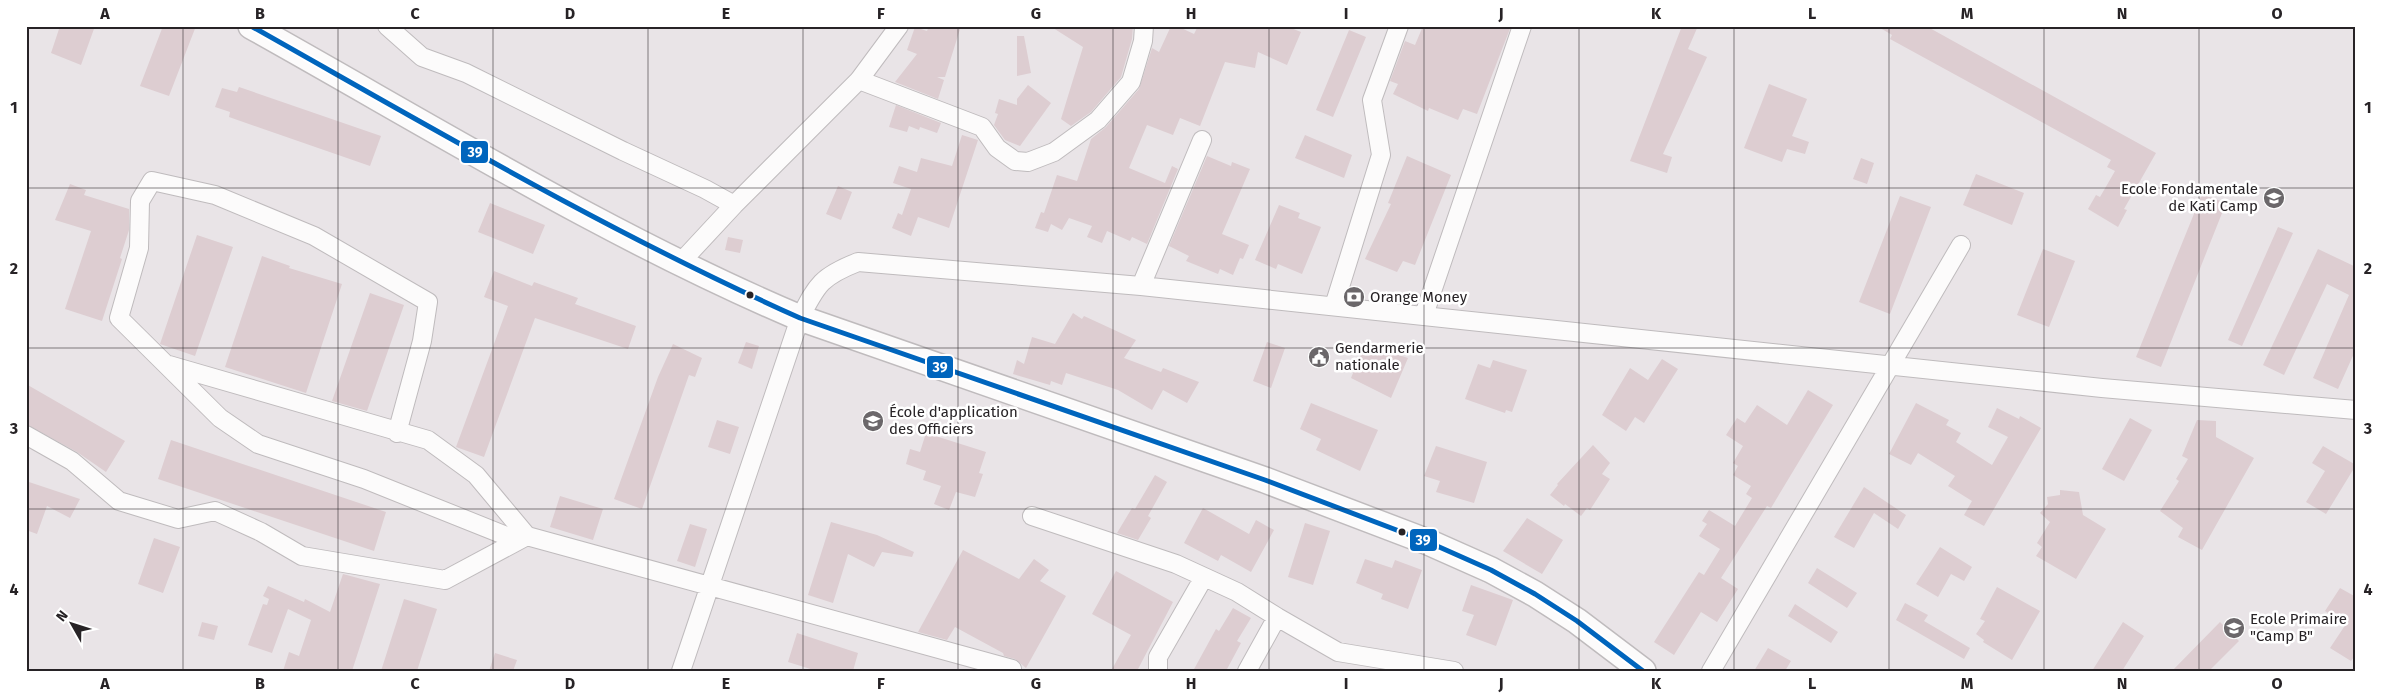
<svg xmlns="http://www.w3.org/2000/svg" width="2382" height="697" font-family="'Fira Sans',sans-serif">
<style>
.building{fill:#ddcdd1}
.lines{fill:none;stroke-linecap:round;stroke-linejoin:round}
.minor-casing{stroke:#bfbbbd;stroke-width:20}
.highway-casing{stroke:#bfbbbd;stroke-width:28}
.minor{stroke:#fcfbfb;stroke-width:18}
.highway{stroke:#fcfbfb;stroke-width:25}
.bus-1-casing{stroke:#fff;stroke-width:9}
.bus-1{stroke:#0065bd;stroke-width:5}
.grid{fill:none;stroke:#272326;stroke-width:1;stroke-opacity:0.55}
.bus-dot{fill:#272326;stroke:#fff;stroke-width:2}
.labels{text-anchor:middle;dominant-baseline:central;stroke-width:5;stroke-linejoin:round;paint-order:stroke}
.poi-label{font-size:15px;fill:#272326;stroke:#fff;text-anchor:start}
.line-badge{stroke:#fff;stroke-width:2}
.badge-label{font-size:14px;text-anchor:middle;font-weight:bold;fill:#fff}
.neatline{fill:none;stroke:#272326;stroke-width:2}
.grid-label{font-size:16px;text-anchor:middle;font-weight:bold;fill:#272326}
</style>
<rect width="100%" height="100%" fill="#e9e4e7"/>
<path class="building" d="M60,26h35l-14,39 -30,-12z
M163,26h33l-27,70 -29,-10z
M929,26h32l-16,51h-8l7,3 -6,19 -43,-17 22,-28 -10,-4 8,-23 12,4z
M1050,26h83l-1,13 -11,38 -30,35 -20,14 -10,-7 22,-72z
M1171,26h6l17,8 4,-8h88l15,6 -14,33 -29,-13 -3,16 -30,-6 -25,64 -20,-8 -7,17 -26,-10 -18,43 36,15 7,-17 6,3 -31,75 -15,-7 -2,4 -23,-10 -5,12 -15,-6 5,-11 -23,-8 -7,12 -11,-6 -3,8 -13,-4 6,-16 3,1 13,-38 20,6 14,-42 15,-12 33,-38 13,-41 7,4z
M1423,26h88l-34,88 -14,-5 -5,11 -29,-12 -1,3 -35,-17 5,-10 -8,-3 15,-40 10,4z
M1682,26h16l-10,23 19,8 -44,97 9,3 -5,16 -37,-12z
M1877,26h49l230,127 -32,56 3,1 -9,17 -30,-18 8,-14 4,2 15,-26 -8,-4 4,-7 -221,-121 2,-4z
M1349,30l17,7 -33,80 -17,-7z
M1017,36h7l7,37 -14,3z
M1769,84l38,15 -15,37 17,6 -4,12 -18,-5 -5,13 -38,-14z
M1028,85l23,18 -31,43 -15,-6 -11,-15 4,-11 -3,-1 4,-14 18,6v-6z
M239,87l142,49 -11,30 -141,-49 1,-5 -15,-5 7,-19 15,4z
M896,105l45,18 -4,10 -17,-6 -1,3 -10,-4 -2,6 -18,-5z
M962,135l16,5 -29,88 -31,-11 -7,19 -19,-8 6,-15 4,2 9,-26 -18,-6 6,-17 18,6 4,-14 31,8z
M1305,135l47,20 -8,23 -49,-20z
M1207,156l24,10 1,-4 18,7 -28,65 27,11 -6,14 -3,-1 -7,17 -13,-6 -2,5 -32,-13 3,-5 -20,-10z
M1407,156l44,19 -36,90 -12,-4 -6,11 -32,-13 26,-55 -3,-1z
M1861,158l13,5 -7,21 -14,-5z
M1976,174l48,19 -12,32 -49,-20z
M70,184l16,6 -2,5 45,14v21l-9,28 2,1 -20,62 -37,-12 26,-78 -36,-11z
M838,186l14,6 -11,28 -15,-6z
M2202,194l24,9 -65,164 -25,-10z
M1900,196l31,11 -41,107 -31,-12z
M490,203l55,22 -12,29 -55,-22z
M1279,205l21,8 -2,5 23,9 -19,47 -24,-10 -2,5 -21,-9z
M2278,227l15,6 -51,113 -14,-6z
M197,235l36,12 -38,109 -35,-12z
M728,237l15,3 -3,13 -15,-3z
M2043,249l32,12 -26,66 -32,-12z
M2318,249l38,18v82l-18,40 -25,-11 36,-83 -22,-11 -43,91 -21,-10z
M262,256l28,10 -1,2 53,16 -36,109 -81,-26z
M494,271l38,15 2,-4 44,16 -3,6 61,22 -8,23 -93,-31 -51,139 -28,-10 52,-141 -24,-9z
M370,293l34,12 -37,106 -35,-10z
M1073,313l9,6 2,-3 52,24 -12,18 37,14 2,-4 36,14 -12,21 -24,-13 -11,20 -34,-20 -52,-17 -4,12 -11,-4 -1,4 -37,-11 4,-14 7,4 8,-27 23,7z
M746,342l13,4 -7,23 -14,-6z
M1267,342l18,6 -14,40 -18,-7z
M673,344l29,14 -7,19 -6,-2 -47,134 -28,-10 44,-122z
M1365,344l43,14 -17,40 -40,-20z
M1662,359l16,10 -34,54 -9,-6 -9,14 -24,-16 28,-47 18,12z
M1493,360l34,10 -15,42 -6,-2 -1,3 -40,-14 13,-35 12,4z
M26,384l99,57 -19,31 -29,-20 -51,-28z
M1808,390l25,15 -62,103 -4,-2 -46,72 17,11 -21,33 -16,-10 -27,43 -20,-13 45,-70 5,3 16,-26 -21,-13 8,-12 -5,-3 7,-11 26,16 17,-28 -6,-4 5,-8 -18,-11 5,-9 -5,-3 10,-17 -17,-11 11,-17 8,5 12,-18 30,20z
M1311,403l67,27 -18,41 -44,-21 5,-11 -21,-10z
M1916,403l33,17 -3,5 15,8 -5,9 36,23 16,-28 -20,-10 9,-19 22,11 1,-3 21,12 -57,98 -20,-11 8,-14 -24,-15 7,-10 -37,-23 -7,12 -22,-11z
M2130,418l22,12 -28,51 -22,-12z
M717,420l22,7 -9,27 -22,-7z
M2197,420l19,1v16l38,21 -52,92 -24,-13 5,-9 -23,-17 19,-30 -3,-2 12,-20 -6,-3z
M926,433l60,19 -7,21 4,1 -8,23 -19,-5 -7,18 -15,-6 7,-18 -18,-6 3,-9 -20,-7 4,-15 10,3z
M171,440l215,72 -12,39 -216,-72z
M1593,445l17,18 -8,11 8,5 -20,31 -3,-2 -6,8 -16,-12 -1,2 -14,-11 8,-10 -1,-1z
M1436,446l51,16 -13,41 -38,-11 4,-11 -16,-5z
M2323,446l33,19 -30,49 -20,-12 19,-31 -13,-8z
M1155,475l12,7 -19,34 3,2 -13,22 -21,-7 15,-25 3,1z
M26,481l54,18 -10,19 -23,-12 -10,28 -11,-4z
M1864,487l42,28 -8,14 -24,-16 -20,35 -20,-11z
M2060,490l19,2 4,23 23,14 -30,50 -40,-23 6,-9 -5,-4 13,-21 -10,-9 8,-9 -1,-7 13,-2z
M560,496l43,13 -10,31 -43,-13z
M1203,508l46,26 7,-14 18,10 -23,42 -30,-17 -3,6 -34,-18z
M1527,518l36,22 -21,34 -39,-23z
M831,522l46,13 37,17 -2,5 -30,-5 -8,15 -26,-13 -15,49 -25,-8z
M1305,523l25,8 -17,54 -25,-8z
M690,524l17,5 -12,38 -18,-6z
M154,538l26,9 -17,46 -25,-9z
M1940,547l32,20 -8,14 -13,-7 -13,23 -22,-13z
M963,550l56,29 15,-20 15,11 -9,11 26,15 -40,72 -11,-9 -11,-3 -1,-3 -48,-26 -8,13 -29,-8z
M1365,559l27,9 3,-8 27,10 -14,39 -27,-10 2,-5 -27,-11z
M1817,568l40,25 -10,15 -39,-25z
M1116,571l57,31 -36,69h-26l20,-36 -39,-21z
M343,574l37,10 -28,87h-69l6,-19 10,4 12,-36 -23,-11 -16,44 -24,-8 15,-41 4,1 2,-6 -6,-3 5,-10 36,16 1,-3 25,13z
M1471,585l42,15 -17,46 -30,-11 8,-20 -12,-4z
M1997,587l43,24 -28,49 -29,-18 1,-2 -8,-6 9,-13 -5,-2z
M2340,588l16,9v57l-5,7 -21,-13 16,-24 -21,-13z
M404,599l33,10 -20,62h-36z
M1905,603l23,12 -4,6 46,27 -6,11 -68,-39z
M1795,604l43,28 -7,11 -43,-27z
M1233,608l18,10 -14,23 4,2 -15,28h-33l23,-42 3,2z
M202,622l16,4 -4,14 -16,-4z
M2123,622l21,14 -22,35h-30z
M2220,622l19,19 -30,30h-37z
M797,633l61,20 -5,18h-36l-29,-9z
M1768,648l23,13 -6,10h-31z
M495,653l22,7 -4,11h-24z"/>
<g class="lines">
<g class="minor-casing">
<path id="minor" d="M387,26l35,31 44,16 157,78 82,38 29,16
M859,80l123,47 15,21 18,13 13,1 26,-10 44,-32 33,-38 12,-41 1,-15
M681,262l53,-57 125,-125 40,-54
M1141,286l61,-146
M1334,306l47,-151 -9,-55 27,-74
M1424,315l98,-289
M397,433l25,-92 6,-39 -114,-66 -99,-41 -63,-14 -12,20 -1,47 -20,70 101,100 38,26 106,35 145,58 18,-1 485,133
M26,435l46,26 47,40 59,18 37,-8 46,21 41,24 143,24 82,-44 -51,-61 -48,-35 -259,-75
M1032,516l144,48 61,28 40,25
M681,671l119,-353c17,-34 22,-42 58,-56l283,24 961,102 254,22
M1158,671v-14l46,-80
M1247,671l30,-54 61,35 116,19
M1711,671l250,-426"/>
</g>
<g class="highway-casing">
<path id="highway" d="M251,26c181,101 358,211 549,292l465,162 163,62 63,28 44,24 42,27 66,50"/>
</g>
<use href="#minor" class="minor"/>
<use href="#highway" class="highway"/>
<g class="bus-1-casing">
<path id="bus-1" d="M251,26c181,102 359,207 549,292l465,162 163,62 63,28 44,24 42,27 66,50"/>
</g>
<use href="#bus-1" class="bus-1"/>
</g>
<path class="grid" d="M183,26v645M338,26v645M493,26v645M648,26v645M803,26v645M958,26v645M1113,26v645M1269,26v645M1424,26v645M1579,26v645M1734,26v645M1889,26v645M2044,26v645M2199,26v645M26,188h2330M26,348h2330M26,509h2330"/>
<defs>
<g id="school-disc" transform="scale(1.125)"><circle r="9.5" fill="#6b676a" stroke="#fff"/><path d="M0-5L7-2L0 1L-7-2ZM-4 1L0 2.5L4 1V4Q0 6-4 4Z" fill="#fff"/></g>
<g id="bank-disc" transform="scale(1.125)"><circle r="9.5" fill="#6b676a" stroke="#fff"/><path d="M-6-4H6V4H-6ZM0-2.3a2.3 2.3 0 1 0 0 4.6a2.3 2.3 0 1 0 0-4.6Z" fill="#fff"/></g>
<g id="civic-disc" transform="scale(1.125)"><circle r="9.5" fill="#6b676a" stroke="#fff"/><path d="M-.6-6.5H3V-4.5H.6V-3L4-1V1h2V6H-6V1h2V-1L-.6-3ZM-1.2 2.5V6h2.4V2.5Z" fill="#fff"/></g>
</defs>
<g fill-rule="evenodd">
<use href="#school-disc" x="2274" y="198"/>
<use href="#bank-disc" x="1354" y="297"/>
<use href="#civic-disc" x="1319" y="357"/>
<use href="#school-disc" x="873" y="421"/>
<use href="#school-disc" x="2234" y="628"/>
</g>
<g class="bus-dot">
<circle cx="750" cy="295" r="4.5"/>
<circle cx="1402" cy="532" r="4.5"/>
</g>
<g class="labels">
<g class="poi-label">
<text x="2258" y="189" text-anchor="end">Ecole Fondamentale<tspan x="2258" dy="17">de Kati Camp</tspan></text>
<text x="1370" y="297">Orange Money</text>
<text x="1335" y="348">Gendarmerie<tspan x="1335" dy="17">nationale</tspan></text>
<text x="889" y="412">École d'application<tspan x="889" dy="17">des Officiers</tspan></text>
<text x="2250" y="619">Ecole Primaire<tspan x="2250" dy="17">"Camp B"</tspan></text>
</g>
</g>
<g class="line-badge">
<rect x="460" y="140" width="29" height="24" rx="5" fill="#0065bd"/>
<rect x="926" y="355" width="28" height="24" rx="5" fill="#0065bd"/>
<rect x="1409" y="528" width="29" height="24" rx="5" fill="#0065bd"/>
</g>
<g class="badge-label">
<text x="475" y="157">39</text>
<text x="940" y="372">39</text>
<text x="1423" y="545">39</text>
</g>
<rect width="2382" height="697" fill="none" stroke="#ffffff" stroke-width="55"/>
<g transform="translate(72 624) rotate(309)" stroke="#ffffff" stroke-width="4" paint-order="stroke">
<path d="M0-4L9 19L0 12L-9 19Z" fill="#272326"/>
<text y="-8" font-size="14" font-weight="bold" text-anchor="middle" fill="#272326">N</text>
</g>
<rect x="28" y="28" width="2326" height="642" class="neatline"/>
<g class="grid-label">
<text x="105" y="19">A</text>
<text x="260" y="19">B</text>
<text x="415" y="19">C</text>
<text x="570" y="19">D</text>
<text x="726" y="19">E</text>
<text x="881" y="19">F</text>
<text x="1036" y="19">G</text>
<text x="1191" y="19">H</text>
<text x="1346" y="19">I</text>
<text x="1501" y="19">J</text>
<text x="1656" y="19">K</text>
<text x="1812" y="19">L</text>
<text x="1967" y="19">M</text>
<text x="2122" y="19">N</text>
<text x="2277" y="19">O</text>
<text x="14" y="113">1</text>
<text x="2368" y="113">1</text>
<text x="14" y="274">2</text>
<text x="2368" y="274">2</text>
<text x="14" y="434">3</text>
<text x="2368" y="434">3</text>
<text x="14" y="595">4</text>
<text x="2368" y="595">4</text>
<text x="105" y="689">A</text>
<text x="260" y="689">B</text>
<text x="415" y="689">C</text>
<text x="570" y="689">D</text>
<text x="726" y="689">E</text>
<text x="881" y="689">F</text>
<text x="1036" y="689">G</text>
<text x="1191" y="689">H</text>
<text x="1346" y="689">I</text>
<text x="1501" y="689">J</text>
<text x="1656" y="689">K</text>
<text x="1812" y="689">L</text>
<text x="1967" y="689">M</text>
<text x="2122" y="689">N</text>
<text x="2277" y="689">O</text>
</g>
</svg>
